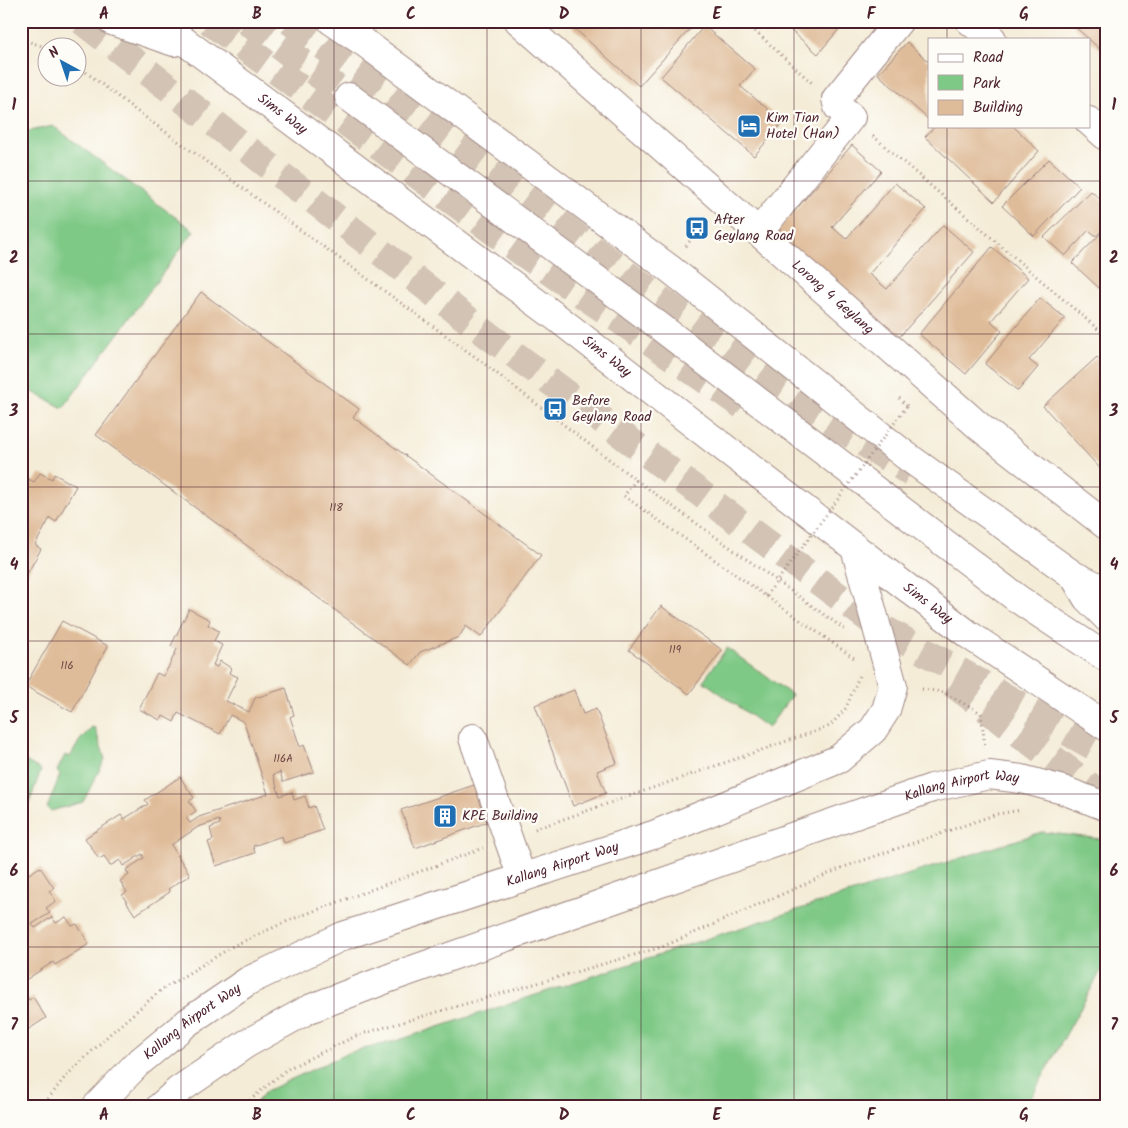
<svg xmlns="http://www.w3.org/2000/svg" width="1128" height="1128" font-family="Kalam,sans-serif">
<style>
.green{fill:#7fc986;stroke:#647458}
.building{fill:#dfbc99}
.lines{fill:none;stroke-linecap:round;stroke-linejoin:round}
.highway-tunnel{stroke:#d2c3b5;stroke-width:28;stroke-dasharray:28 14;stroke-linecap:butt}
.minor-casing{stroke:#9f8681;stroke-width:30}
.major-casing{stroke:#9f8681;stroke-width:30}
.highway-casing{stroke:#9f8681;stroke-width:30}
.path{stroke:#9f8681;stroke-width:3;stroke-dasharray:1 4;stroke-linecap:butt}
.minor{stroke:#fff;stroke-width:28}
.major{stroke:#fff;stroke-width:28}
.highway{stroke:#fff;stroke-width:28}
.path-bridge{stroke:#9f8681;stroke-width:3;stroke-dasharray:1 4;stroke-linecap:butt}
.grid{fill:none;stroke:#4a1f2b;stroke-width:1;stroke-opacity:0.55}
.labels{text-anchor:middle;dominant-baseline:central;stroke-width:4.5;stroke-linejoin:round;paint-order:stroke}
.number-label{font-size:11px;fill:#6f4646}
.street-label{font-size:14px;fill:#4a1f2b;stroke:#fdfcf7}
.poi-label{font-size:14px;fill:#4a1f2b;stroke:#fdfcf7;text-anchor:start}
.neatline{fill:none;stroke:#4a1f2b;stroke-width:2}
.grid-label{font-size:16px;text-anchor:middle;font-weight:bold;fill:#4a1f2b}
</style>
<rect width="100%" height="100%" fill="#fdfcf7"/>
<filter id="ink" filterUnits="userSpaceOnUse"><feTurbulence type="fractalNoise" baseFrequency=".02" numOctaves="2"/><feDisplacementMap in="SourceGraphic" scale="10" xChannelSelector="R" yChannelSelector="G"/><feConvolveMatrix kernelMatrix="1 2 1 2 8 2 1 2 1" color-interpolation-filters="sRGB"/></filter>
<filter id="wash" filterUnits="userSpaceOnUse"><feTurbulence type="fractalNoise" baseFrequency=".0096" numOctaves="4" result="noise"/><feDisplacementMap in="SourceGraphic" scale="20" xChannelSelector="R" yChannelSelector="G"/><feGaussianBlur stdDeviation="1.12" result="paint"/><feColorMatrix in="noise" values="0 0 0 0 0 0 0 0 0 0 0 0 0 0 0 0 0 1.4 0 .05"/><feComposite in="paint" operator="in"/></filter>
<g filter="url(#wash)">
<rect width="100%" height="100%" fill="#f4ecd7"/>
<path class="green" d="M53,126l141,105 -131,177 -42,-22v-253z
M727,648l65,47 -24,33 -65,-47z
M92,727l3,1 10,31 -22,43 -32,9 -4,-3 13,-33 -3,-4 8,-16 5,2 10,-17z
M22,759l19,11 -19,53 -1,-62z
M1042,832l59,7 6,3v118l-81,147h-774l14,-16 82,-38 51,-13 313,-103z"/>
<g id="blocks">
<path class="building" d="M566,21h131l-58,65z
M780,21h66l-28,33z
M1068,21h39v35l-18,-17z
M704,26l51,43 -15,17 43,36 -29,34 -93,-79z
M907,42l22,20v58l-51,-46z
M935,126h78l26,25 -45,51 -69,-65z
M852,145l29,26 -49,56 14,12 49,-56 31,26 -57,65 18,15 56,-64 31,27 -80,91 -122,-106z
M1049,159l31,28 -46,49 -32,-30z
M1091,191l16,14v21l-11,10 -7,-6 -24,26 -21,-19z
M1107,227v53l-8,8 -27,-25z
M992,247l36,31 -37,43 11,10 -36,43 -47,-40z
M201,292l158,117 -6,8 188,138 -60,82 -15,-11 -7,11 -39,15 -10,13 -314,-230z
M1040,298l25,20 -36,42 9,7 -20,24 -33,-27z
M1097,357l10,11v108l-64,-70z
M40,473l12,6 2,-5 22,12 -20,36 -6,-4 -15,27 6,4 -20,36v-92l8,-14 5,3z
M661,606l61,44 -33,44 -60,-44z
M189,609l21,11 -2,5 11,6 -5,10 8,4 -9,20 4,2 3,-6 11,7 -2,5 9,4 -12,24 23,11 6,-14 31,-10 8,27 -4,2 10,30 4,-2 10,27 -31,10 -3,-10 -7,3 7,21 12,-4 2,8 11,-4 4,12 5,-2 9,24 -39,13 -2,-7 -29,10 2,7 -39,13 -8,-24 5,-2 -3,-12 10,-4 -1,-4 -21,7 -27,18 19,30 -22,14 2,3 -35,23 -13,-20 5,-3 -7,-11 9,-6 -3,-5 18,-12 -2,-4 -19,12 -3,-6 -10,6 -6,-10 -5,3 -14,-21 36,-23 3,4 24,-15 -3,-4 35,-23 14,21 -5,3 7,10 -10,7 4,5 9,-6 69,-23 -24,-72 -14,-7 -10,19 -42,-21 -4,9 -11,-6 -3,4 -21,-11 18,-36 6,3 4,-6 10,-21 -6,-3z
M62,621l46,25 -36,66 -47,-26z
M574,690l9,24 13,-5 21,54 -20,8 9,22 -33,13 -38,-101z
M477,784l13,37 -75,27 -14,-38z
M40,867l14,21 -5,3 7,10 -10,7 4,5 -18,11 3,4 17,-11 4,6 10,-6 6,9 5,-2 12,20 -34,21 -2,-3 -32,21v-104z
M21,988l8,12 4,-3 13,21 -25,16z"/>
</g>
</g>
<g filter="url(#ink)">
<use href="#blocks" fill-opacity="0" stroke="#9f8681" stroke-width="1"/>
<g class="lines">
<path class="highway-tunnel" d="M82,21l398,308 397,296 230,129
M209,21l314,232 230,160
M246,21l103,76
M290,21l488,367 133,85
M952,683l155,116"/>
<g class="minor-casing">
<g id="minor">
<path id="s1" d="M519,21l462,407 126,98"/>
<path d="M970,21l22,18"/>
<path d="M1089,121l18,16"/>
<path d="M759,232l92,-115 -13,-10 -2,-8 63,-78"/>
<path d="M473,738l49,140"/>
<path id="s2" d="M96,1107l41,-43 51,-42 60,-41 95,-45 313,-102 183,-75 34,-29 13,-20 7,-24 -38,-138"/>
<path id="s3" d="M160,1107l19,-17 67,-46 63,-35 83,-32 540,-189 57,-13 33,4 41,11 44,17"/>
</g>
</g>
<g class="major-casing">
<g id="major">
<path d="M112,21l62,21"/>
<path id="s4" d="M157,21l399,296 145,113 268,205 138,92"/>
<path d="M332,21l33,22 305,226 235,186 168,120 34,16"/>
<path d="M1074,576l13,22 20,20"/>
</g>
</g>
<g class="highway-casing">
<path id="highway" d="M349,97l289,213 380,289 89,59"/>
</g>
<path class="path" d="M744,21l68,62
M21,39l27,9
M78,66l60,46 340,247 158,121 211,151
M873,136l234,201
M686,246l19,-25
M899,398l8,8
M636,480l-12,16 230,162
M922,689l21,3 38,21 4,34
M535,829l295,-103 16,-18 13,-32
M42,1107l23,-30 46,-44 50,-43 74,-45 55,-25 193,-72
M242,1107l45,-38 71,-34 304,-88 182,-80 153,-53 24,-4"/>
<use href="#minor" class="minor"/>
<use href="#major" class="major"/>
<use href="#highway" class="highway"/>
<path class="path-bridge" d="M766,596l141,-190"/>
</g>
</g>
<path class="grid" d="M181,21v1086M334,21v1086M487,21v1086M641,21v1086M794,21v1086M947,21v18M947,126v981M21,181h1086M21,334h1086M21,487h1086M21,641h1086M21,794h1086M21,947h1086"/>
<defs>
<g id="hotel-square" transform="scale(1.25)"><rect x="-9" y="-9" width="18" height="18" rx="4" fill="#1f6fb2" stroke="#fdfcf7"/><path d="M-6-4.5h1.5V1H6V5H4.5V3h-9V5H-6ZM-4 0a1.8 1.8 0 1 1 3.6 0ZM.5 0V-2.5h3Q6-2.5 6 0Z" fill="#fff"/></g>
<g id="bus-square" transform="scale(1.25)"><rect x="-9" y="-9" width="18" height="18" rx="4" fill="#1f6fb2" stroke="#fdfcf7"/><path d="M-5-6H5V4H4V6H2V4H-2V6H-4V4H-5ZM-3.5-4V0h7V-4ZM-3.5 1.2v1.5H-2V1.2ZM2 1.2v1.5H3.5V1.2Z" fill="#fff"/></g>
<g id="building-square" transform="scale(1.25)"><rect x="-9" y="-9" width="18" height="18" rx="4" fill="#1f6fb2" stroke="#fdfcf7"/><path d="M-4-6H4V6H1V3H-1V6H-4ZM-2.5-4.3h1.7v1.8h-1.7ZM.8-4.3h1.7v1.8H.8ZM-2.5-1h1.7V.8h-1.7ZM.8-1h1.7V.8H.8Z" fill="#fff"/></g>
</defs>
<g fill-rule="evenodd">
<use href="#hotel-square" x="749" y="126"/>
<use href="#bus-square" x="697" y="228"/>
<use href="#bus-square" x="555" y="409"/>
<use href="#building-square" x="445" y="816"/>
</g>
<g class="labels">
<g class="number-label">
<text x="336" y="508">118</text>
<text x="675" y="650">119</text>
<text x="67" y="666">116</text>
<text x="283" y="759">116A</text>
</g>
<g class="street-label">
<text stroke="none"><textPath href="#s4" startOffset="156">Sims Way</textPath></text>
<text stroke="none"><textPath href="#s1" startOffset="418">Lorong 4 Geylang</textPath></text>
<text stroke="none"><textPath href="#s4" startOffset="561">Sims Way</textPath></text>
<text stroke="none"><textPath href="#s4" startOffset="966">Sims Way</textPath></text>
<text stroke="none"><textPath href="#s3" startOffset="870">Kallang Airport Way</textPath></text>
<text stroke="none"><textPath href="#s2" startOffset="534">Kallang Airport Way</textPath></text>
<text stroke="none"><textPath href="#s2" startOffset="129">Kallang Airport Way</textPath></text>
</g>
<g class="poi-label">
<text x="766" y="118">Kim Tian<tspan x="766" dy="16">Hotel (Han)</tspan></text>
<text x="714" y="220">After<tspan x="714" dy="16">Geylang Road</tspan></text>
<text x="572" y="401">Before<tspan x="572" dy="16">Geylang Road</tspan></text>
<text x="462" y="816">KPE Building</text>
</g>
</g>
<rect width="1128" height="1128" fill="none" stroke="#fdfcf7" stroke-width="55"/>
<rect x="928" y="38" width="162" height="90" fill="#fdfcf7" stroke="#b5a4a5"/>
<rect x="938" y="54" width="25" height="8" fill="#ffffff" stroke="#b5a4a5"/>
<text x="973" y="62" font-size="15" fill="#4a1f2b">Road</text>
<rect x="938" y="75" width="25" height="15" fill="#7fc986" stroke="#b5a4a5"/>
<text x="973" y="88" font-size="15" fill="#4a1f2b">Park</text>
<rect x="938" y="100" width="25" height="15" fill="#dfbc99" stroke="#b5a4a5"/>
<text x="973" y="112" font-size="15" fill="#4a1f2b">Building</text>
<g transform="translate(62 62) rotate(320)"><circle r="24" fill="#fdfcf7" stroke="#b5a4a5"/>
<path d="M0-4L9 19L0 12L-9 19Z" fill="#1f6fb2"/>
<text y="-8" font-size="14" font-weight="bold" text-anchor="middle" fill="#4a1f2b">N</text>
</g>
<rect x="28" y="28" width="1072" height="1072" class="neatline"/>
<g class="grid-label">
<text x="104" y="19">A</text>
<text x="257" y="19">B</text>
<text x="411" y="19">C</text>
<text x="564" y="19">D</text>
<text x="717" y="19">E</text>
<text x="871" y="19">F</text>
<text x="1024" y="19">G</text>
<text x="14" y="110">1</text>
<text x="1114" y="110">1</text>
<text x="14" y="263">2</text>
<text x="1114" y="263">2</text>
<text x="14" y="416">3</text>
<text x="1114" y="416">3</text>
<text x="14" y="570">4</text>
<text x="1114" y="570">4</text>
<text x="14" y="723">5</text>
<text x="1114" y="723">5</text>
<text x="14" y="876">6</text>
<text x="1114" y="876">6</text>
<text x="14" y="1030">7</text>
<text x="1114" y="1030">7</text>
<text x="104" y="1120">A</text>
<text x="257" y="1120">B</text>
<text x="411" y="1120">C</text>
<text x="564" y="1120">D</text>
<text x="717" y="1120">E</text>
<text x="871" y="1120">F</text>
<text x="1024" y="1120">G</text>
</g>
</svg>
